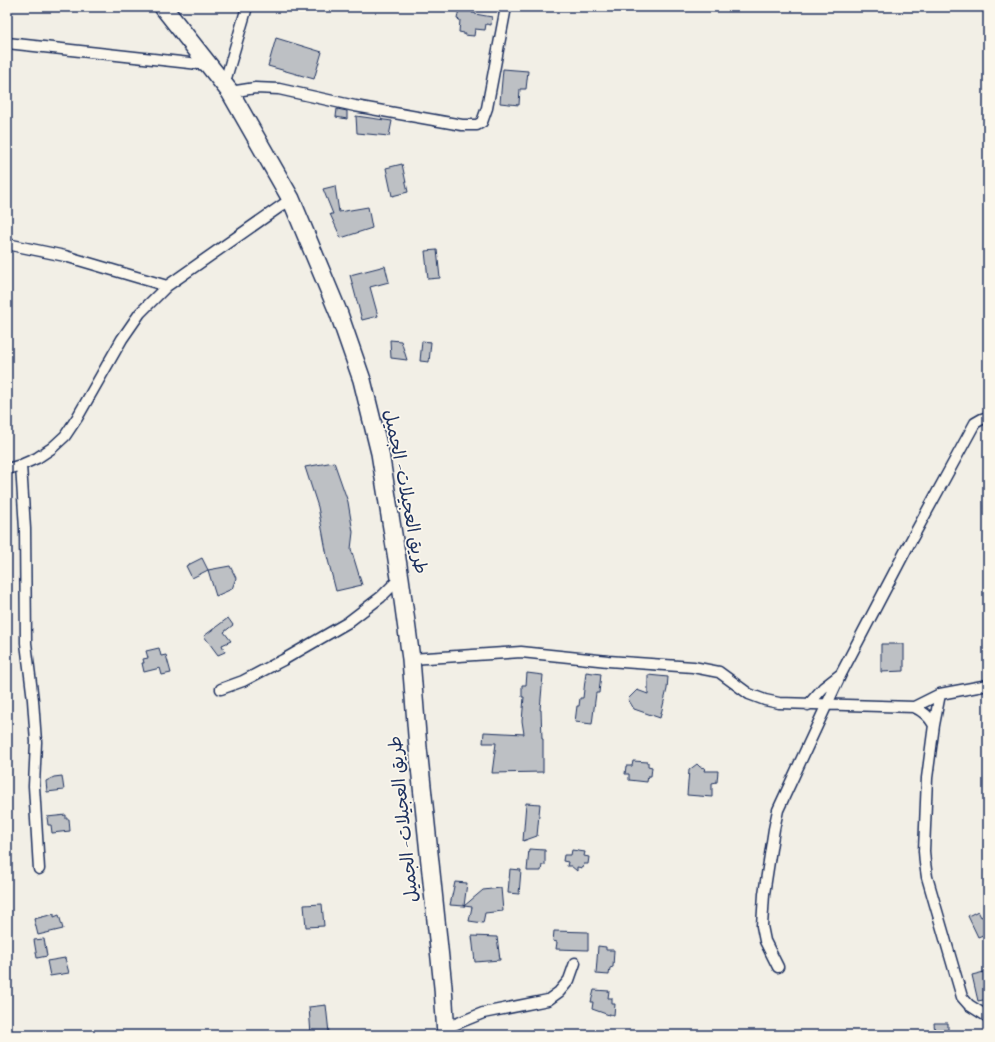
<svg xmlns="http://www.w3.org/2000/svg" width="995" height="1042" font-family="'Indie Flower','Playpen Sans Arabic',sans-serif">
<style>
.building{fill:#bdc0c4;stroke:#1b2f5e}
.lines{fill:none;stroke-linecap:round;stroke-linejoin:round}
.minor-casing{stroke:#1b2f5e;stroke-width:13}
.primary-casing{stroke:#1b2f5e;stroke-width:20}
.minor{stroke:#fbf7ec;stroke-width:10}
.primary{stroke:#fbf7ec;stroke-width:17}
.labels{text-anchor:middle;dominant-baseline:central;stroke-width:3.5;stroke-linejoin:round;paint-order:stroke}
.street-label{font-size:18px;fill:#1b2f5e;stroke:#fbf7ec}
</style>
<rect width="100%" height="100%" fill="#f2efe6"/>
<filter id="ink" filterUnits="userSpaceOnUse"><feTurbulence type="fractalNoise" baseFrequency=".025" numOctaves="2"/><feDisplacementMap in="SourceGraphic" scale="8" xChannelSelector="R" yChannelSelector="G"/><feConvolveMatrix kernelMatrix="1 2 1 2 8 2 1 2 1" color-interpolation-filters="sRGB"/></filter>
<g filter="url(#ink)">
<path class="building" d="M463,7l10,1 -1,5h3v1l17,3 -1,8 -5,-1 -1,6 -10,-1 -1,7 -10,-1v-2l-5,-1 1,-12 -3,-1 2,-10 4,1z
M276,38l46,14 -8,27 -46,-13z
M503,69l25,2 -2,18h-6l-1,16 -19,-2z
M337,109l10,2v8l-11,-2z
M356,116l36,5 -3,15 -32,-3z
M402,164l6,28 -16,4 -6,-28z
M335,186l4,26 29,-5 4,21 -31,10 -11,-24h3l-10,-25z
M437,250l3,28 -12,1 -3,-28z
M385,266l4,16 -19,5 8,29 -16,4 -12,-45z
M390,340l11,1 6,19 -16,-2z
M422,341l9,1 -2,20 -9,-1z
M334,462l14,40 5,30 -2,17 11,36 -26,6 -9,-35 -9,-49 -13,-40z
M202,558l6,12 -16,8 -6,-12z
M230,566l6,12 -4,11 -16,7 -8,-26z
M228,618l5,7 -9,7 7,9 -9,4 3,7 -7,3 -14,-19z
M881,644h23v27l-23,1z
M159,648l2,8 5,-1 5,18 -9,2 -2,-7 -16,4 -2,-9h2l-1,-4 5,-1 -2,-7z
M586,672l15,2 -2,19h-3l-4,31 -17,-2 2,-16h2l1,-8h3z
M527,673l16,2 -3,35h1l1,29h1v33l-51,1 4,-30h-13l1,-11 40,2 -2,-13 2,-24h-2v-12h4z
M648,675l20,2 -1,12 -7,29 -26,-9 -6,-10 9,-9 11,4z
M633,761l15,1v4l4,1 -1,9h-3l-1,6 -18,-2v-6h-4l1,-8h6z
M697,764l3,3 5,1 -1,3h14l-1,11 -5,1v14l-25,-2 2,-25z
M62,776l2,14 -17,2 -1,-11 8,-4z
M526,803l14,1 -3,32 -14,5z
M66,815v4h3l1,12 -18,2 -1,-8h-3l-1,-8z
M529,849l16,1v15h-3l-1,6h-14z
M572,850l13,2 -1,4 5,1 -1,7h-4l-1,4 -6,-1v4l-6,-5h-4l1,-4 -5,-1 1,-6h7z
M510,869l11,1 -2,24 -11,-1z
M455,882l12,1 -3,23 -14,-1z
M501,888l2,23 -18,2 -2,10 -14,-2 3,-14 -8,-1 19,-16z
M322,904l2,22 -18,1 -2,-22z
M978,911l3,6 7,-3v19l-10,4 -10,-21z
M54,914v3l5,-2 4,14 -25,6 -4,-16z
M554,931l34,1v18l-32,-1 1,-7 -4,-1z
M472,936l25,1 3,23 -25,2z
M44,939l3,17 -10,2 -3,-18z
M598,946l8,1v3h8l-1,17 -3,1 -1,7 -13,-1z
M65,958l4,15 -19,3 -3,-15z
M988,971v28l-10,2 -6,-26z
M594,990l15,1 -1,7h4v6h3l-1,11 -5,-1v1l-17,-6 1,-7h-2z
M326,1005l3,28 -18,2 -2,-28z
M934,1023h14v12h-13z"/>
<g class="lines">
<g class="minor-casing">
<path id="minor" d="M7,43l201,22
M224,85l23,-78
M230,92l25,-4 24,1 76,17 107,19h15l5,-3 5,-14 19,-101
M7,244l58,12 102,30
M21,465l4,64 1,114 7,57 3,42 -2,44 5,83
M7,469l14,-4 16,-7 15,-10 13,-12 12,-18 45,-79 18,-26 27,-27 124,-87
M411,659l110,-7 87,9 85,6 26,5 30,22 16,6 14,3 135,4c9,4 15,9 20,18l-7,53 -3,73 1,12 2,14 35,120 7,8 19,12
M221,689l22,-8 40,-21 64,-37 34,-26 19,-19
M808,705l15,-17 18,-14
M914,707l26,-13 48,-9
M934,725l6,-31
M778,967l-13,-26 -3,-15 2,-32 10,-65 4,-19 63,-136 67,-128 67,-123 7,-4 6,-2
M446,1028l37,-15 65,-13 11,-8 10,-12 6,-17"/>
</g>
<g class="primary-casing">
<path id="primary" d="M163,7l67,85 61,107 48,115 23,66 18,73 20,125 11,81 7,89 25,239 3,48"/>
</g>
<use href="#minor" class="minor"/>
<use href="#primary" class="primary"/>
</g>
</g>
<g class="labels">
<g class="street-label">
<text transform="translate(404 492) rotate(79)">طريق العجيلات- الجميل</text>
<text transform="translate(405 819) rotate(-96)">طريق العجيلات- الجميل</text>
</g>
</g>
<rect width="995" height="1042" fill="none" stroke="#fbf7ec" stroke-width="24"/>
<rect x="12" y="12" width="971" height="1018" fill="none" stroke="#1b2f5e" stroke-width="1.5" filter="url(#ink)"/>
</svg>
